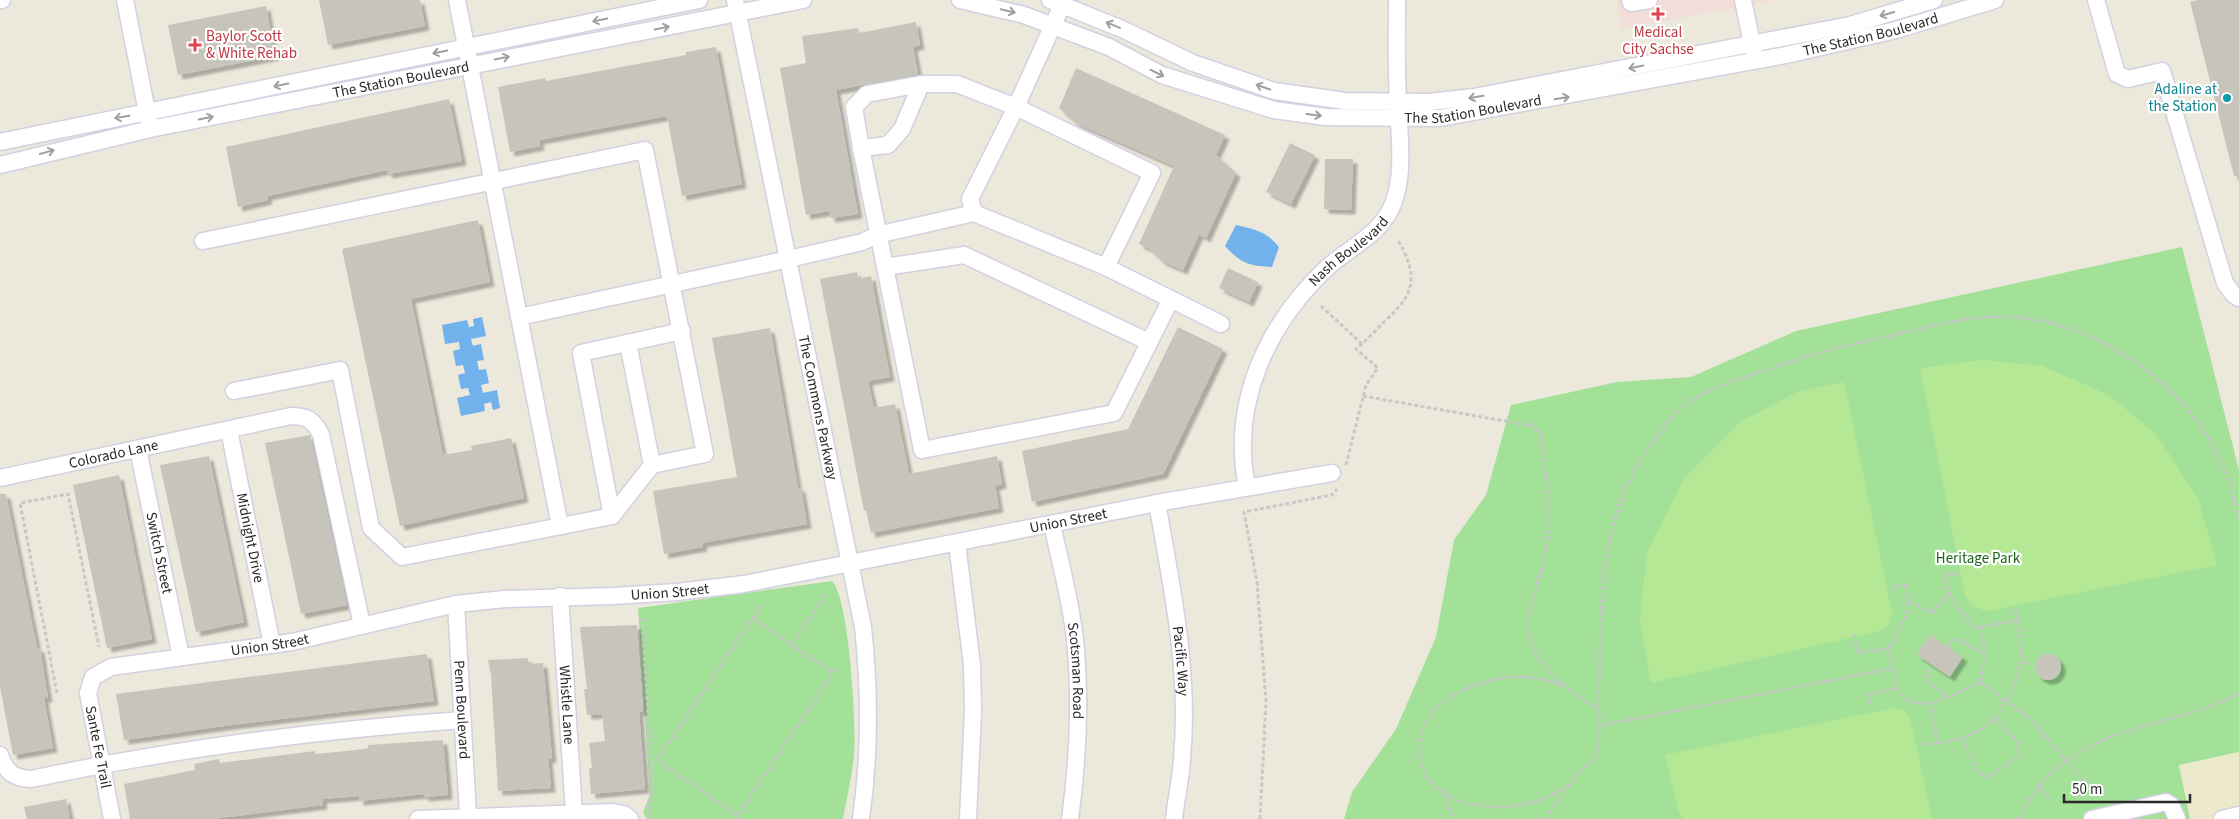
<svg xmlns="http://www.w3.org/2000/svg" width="2239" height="819" font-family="'Source Sans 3',sans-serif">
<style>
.education{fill:#ede9cc}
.medical{fill:#f2ddd9}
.green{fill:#a3e199}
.pitch{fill:#b4e895}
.water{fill:#71b2ec}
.building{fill:#c7c5bb;filter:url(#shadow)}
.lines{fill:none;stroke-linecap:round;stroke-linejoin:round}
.minor-casing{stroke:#d1d1e2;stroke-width:19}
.path{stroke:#c8c8c8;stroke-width:3;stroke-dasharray:4 2.5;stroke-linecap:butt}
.minor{stroke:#fff;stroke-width:16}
.oneway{stroke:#9f9f9f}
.health-dot{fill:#e0444e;stroke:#fff;stroke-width:2}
.culture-dot{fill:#0f9aa8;stroke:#fff;stroke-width:2}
.labels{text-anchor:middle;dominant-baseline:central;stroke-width:4.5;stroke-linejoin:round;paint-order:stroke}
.health-label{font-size:15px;fill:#be3a42;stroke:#fff}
.street-label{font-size:15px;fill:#2a2a2a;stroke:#fff}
.culture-label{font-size:15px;fill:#0d838f;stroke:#fff;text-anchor:end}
.park-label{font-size:15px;fill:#1c651b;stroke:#fff}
</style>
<defs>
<filter id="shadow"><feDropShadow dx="4.5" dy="4.5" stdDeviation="1" flood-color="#0004"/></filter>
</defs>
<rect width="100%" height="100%" fill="#ece8dc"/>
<path class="education" d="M2239,752v67h-49l-11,-54z"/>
<path class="medical" d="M1617,0h157l-153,29z"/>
<path class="green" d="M2182,247l57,223v282l-60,13 11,54h-846l8,-27 44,-63 40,-92 18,-97 32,-45 25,-90 106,-23 74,-5 105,-46z
M832,581c17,16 25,146 22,174 -2,21 -7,43 -11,64h-196l-4,-6 7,-19 -12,-186z"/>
<path class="pitch" d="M1983,360l59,6 67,29 47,39 42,64 19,67 -230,46 -16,-5 -6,-11 -45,-227z
M1844,382l48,231 -4,13 -12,6 -225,51 -11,-63 7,-68 36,-72 57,-58 57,-30z
M1894,708l12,3 5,11 21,97h-249l-5,-9 -13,-55z"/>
<path class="water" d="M1236,225c19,4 31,7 43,22l-7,20c-24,-1 -31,-4 -47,-21z
M482,317l4,19 -15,3 2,7 8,-2 3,16 -7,1 2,9 7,-1 3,14 -8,2 2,8 14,-3 3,18 -7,2 -2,-8 -7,2 1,7 -24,5 -4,-18 13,-3 -2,-7 -7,1 -3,-14 7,-2 -2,-8 -7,1 -3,-15 7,-2 -1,-7 -14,2 -3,-19 25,-5 2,7 5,-1 -1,-7z"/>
<path class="building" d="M319,0h101l5,26 -97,19z
M2198,0h41v176h-5l-44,-174z
M266,6l9,50 -97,19 -10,-50z
M916,22l4,23 -7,2 5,27 -82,16 22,124 -27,4 -2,-7 -23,4 -26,-147 26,-5 -4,-27 56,-8 1,5z
M716,47l26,137 -60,12 -15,-80 -128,24 1,6 -30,6 -12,-65 47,-9 1,3 140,-26v-3z
M1076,68l149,67 -9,20 20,18 -30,65 -7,-4 -16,36 -21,-9 -14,-13 -9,-4 35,-78 -98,-43 -17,-15z
M449,99l13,62 -74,13 -1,-4 -120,26 1,4 -30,7 -12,-60z
M1290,143l25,12 -24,49 -25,-12z
M1325,159h28l-2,51 -27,-1z
M478,220l12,62 -79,17 32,156 29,-5 -1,-4 40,-8 13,60 -124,28 -58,-277z
M1228,268l30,14 -9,20 -30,-14z
M857,272l1,7 13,-3 19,101 -22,4 6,27 21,-4 14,70 88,-18 5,28 -7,2 4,22 -128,25 -5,-23 -2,1 -44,-232z
M1178,327l45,22 -60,125 -131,28 -10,-51 106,-22z
M770,328l28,160h3l6,36 -105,19 1,4 -39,7 -11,-63 84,-14 -25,-139z
M310,435l37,170 -46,9 -36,-171z
M209,456l35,166 -48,10 -36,-167z
M119,475l33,164 -45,9 -34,-163z
M0,494h6l31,154h3l8,50h-4l9,50 -40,7 -13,-68z
M637,625l6,86 -4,1 6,77 -54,5 -2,-26h3l-3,-25 16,-2 -3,-27 -15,1 -3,-26h3l-7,-62z
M1930,635l33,22 -13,20 -33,-22z
M2035 667a13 13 0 1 1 26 0a13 13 0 1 1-26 0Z
M427,654l7,47 -203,24 -107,15 -8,-46z
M528,658v6l15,-1 9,95 -4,1 3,29 -53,3 -7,-116 -3,-15z
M443,740l5,55 -24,2v-3l-65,7v-5l-37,3 1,6 -112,14h-81l-6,-35 71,-14 -1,-6 25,-5 1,4 95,-12v3l41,-4 12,-2v-3z
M66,799l4,20h-43l-3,-12z"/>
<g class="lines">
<g class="minor-casing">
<g id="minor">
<path d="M0,0h2"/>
<path d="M125,0l24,122"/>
<path d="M457,0l103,526"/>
<path id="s1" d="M735,0l128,627c7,65 7,128 -2,192"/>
<path id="s2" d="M960,0l64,15 85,32 53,28 112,35 52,7 114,1 346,-63 110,-25 99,-30"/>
<path d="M1050,0l72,29 71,34 81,28 71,10 84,1 45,-5 376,-72 84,-25"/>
<path d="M1630,0l1,3 18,-3"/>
<path d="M1743,0l11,54"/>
<path d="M2096,0l21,74 11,5 34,-8 63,212 8,11 6,4"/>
<path d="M0,142l699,-142"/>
<path d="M861,148l27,-3 14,-16 19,-45"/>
<path id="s3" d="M0,165l150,-36 653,-129"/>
<path d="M974,213l-4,-14 46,-92 -59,-23h-36l-54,10 -13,13 7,41 61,302 192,-37 57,-114"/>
<path d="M203,241l442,-91 60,304 -53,11 -40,51 -210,41 -31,-29 -31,-158 -106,21"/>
<path d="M885,267l79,-12 185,87"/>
<path d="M1106,267l115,57"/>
<path d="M519,317l270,-58 73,-17 15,-7 97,-22 132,54 46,-94 -136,-66 46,-102"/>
<path d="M628,343l24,122"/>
<path id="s4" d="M229,430l43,215"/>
<path id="s5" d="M138,449l43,208"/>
<path id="s6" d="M0,478l291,-62c16,0 23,4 30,19l41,190"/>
<path id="s7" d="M1247,487c-17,-83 20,-164 82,-221 23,-20 52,-32 64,-62 12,-31 6,-69 5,-102 -2,-34 -1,-68 -1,-102"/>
<path id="s8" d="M1157,503c15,84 33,170 25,255 -1,21 -6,41 -8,61"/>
<path d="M612,516l-31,-163 101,-22"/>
<path id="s9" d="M1052,524c8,38 19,77 23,116 6,60 3,120 -5,179"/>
<path d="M957,543l15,122 1,46 -5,108"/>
<path id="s10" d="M560,596l14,217"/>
<path id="s11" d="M456,604l12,212"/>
<path d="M0,755c6,17 13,23 31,24 143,-30 286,-49 432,-59"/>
<path id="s12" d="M112,819l-24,-126 5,-16 18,-10 181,-25 164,-38 49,-5 108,-3 64,-4 67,-8 413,-81 175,-30"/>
<path d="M418,819l195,-7 11,2 6,5"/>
<path d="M2092,819l74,-17 5,3 6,14"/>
<path d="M2222,819l17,-4"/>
</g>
</g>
<path class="path" d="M1321,306l41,38
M1363,396l170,30 8,9c3,31 9,64 7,95 -1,27 -10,50 -17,75 -14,49 29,81 66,103
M1346,465l20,-80 12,-17 -22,-19c10,-8 19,-18 28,-27 31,-28 35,-45 14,-82
M1959,573l-15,2c6,26 14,35 32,53l42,-8
M826,595l-34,50 41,28 3,-5
M1910,602l22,11 17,-19
M642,618l11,172 -6,19 5,10
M753,618l39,27
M1854,634l4,19 31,-5 8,40
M1948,647l4,-7h8l25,14
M1889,648c11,-29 26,-29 16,-63l-13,2
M2020,661l13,4
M1931,669l-4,5 1,8 21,15
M1979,681c7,-19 7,-35 1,-54
M1562,685c-16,-5 -33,-9 -49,-8 -37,2 -97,28 -94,73 2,56 73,64 115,52 11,-4 21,-9 31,-15
M57,693l-37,-190 48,-9 31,153
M1870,705l-2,-11 29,-6c7,16 18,15 33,15
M1598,726l296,-58
M1962,739l15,32 12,6 31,-21 -4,-16 -22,-22
M1923,744c31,-1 70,-11 82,-43l21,14 68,76
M1938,744l-8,-41 32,-11 17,-11 26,20c21,-31 18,-59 10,-93
M2038,786l12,14
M1445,795l8,24
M737,815l-80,-55 104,-154
M735,819l98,-146
M1260,819l6,-118 -9,-119 -13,-70 88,-17 5,-6
M1545,819c10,-16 21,-31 33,-45 6,-6 15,-14 19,-22 4,-8 1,-54 2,-67 3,-108 0,-189 79,-274 21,-23 88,-40 118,-51 36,-12 73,-19 110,-28 27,-6 55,-14 83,-15 89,-5 181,53 224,129 13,21 21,50 26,74
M2019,819c44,-96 138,-85 220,-125"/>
<use href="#minor" class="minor"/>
</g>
<defs><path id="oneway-shaft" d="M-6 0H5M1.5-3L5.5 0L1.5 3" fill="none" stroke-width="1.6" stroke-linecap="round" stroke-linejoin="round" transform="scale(1.25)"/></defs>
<g class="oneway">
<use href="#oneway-shaft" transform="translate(1008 11) rotate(13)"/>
<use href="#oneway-shaft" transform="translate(1887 14) rotate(164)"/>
<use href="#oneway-shaft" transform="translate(600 20) rotate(169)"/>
<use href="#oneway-shaft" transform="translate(1113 25) rotate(-158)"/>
<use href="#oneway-shaft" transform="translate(662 28) rotate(-11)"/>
<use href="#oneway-shaft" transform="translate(440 52) rotate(168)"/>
<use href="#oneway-shaft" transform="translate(502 58) rotate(-11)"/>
<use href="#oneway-shaft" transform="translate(1636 67) rotate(169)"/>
<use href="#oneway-shaft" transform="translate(1157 73) rotate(26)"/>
<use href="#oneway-shaft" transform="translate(281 85) rotate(168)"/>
<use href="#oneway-shaft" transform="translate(1263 87) rotate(-161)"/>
<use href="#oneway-shaft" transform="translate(1476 97) rotate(171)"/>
<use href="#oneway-shaft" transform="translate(1562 98) rotate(-10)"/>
<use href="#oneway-shaft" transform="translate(1314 115) rotate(7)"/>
<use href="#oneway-shaft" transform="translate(122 117) rotate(170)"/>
<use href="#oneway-shaft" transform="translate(206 118) rotate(-11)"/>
<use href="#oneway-shaft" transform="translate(47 152) rotate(-15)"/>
</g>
<g class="health-dot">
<path d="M1655.5 6.5h5v5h5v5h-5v5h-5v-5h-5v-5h5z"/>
<path d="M192.5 37.5h5v5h5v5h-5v5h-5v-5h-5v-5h5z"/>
</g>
<circle class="culture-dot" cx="2227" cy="98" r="5"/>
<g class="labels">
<g class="health-label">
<text x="1658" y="32">Medical<tspan x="1658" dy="17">City Sachse</tspan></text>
<text x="206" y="36" text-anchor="start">Baylor Scott<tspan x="206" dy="17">&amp; White Rehab</tspan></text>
</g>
<g class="street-label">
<text stroke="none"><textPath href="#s2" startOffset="939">The Station Boulevard</textPath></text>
<text stroke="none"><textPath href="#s3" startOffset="410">The Station Boulevard</textPath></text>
<text stroke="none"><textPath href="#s2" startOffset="534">The Station Boulevard</textPath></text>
<text stroke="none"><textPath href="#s7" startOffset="271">Nash Boulevard</textPath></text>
<text stroke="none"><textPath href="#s1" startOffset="416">The Commons Parkway</textPath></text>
<text stroke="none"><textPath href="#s6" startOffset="116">Colorado Lane</textPath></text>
<text stroke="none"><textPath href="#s12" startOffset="1136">Union Street</textPath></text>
<text stroke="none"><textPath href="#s4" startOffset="110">Midnight Drive</textPath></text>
<text stroke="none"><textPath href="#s5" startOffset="106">Switch Street</textPath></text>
<text stroke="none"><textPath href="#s12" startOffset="731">Union Street</textPath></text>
<text stroke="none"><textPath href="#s12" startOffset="326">Union Street</textPath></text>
<text stroke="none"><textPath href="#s8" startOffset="160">Pacific Way</textPath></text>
<text stroke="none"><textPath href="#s9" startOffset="149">Scotsman Road</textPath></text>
<text stroke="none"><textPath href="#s10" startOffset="109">Whistle Lane</textPath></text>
<text stroke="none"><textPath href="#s11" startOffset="106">Penn Boulevard</textPath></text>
<text transform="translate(98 747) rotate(79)">Sante Fe Trail</text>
</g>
<g class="culture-label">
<text x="2217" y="89">Adaline at<tspan x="2217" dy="17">the Station</tspan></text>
</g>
<g class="park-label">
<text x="1978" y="558">Heritage Park</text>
</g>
</g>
<path d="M2064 794v8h126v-8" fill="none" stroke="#2a2a2a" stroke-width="2.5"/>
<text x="2072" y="794" font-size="15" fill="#2a2a2a" stroke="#ffffff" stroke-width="4" paint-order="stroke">50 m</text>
</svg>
